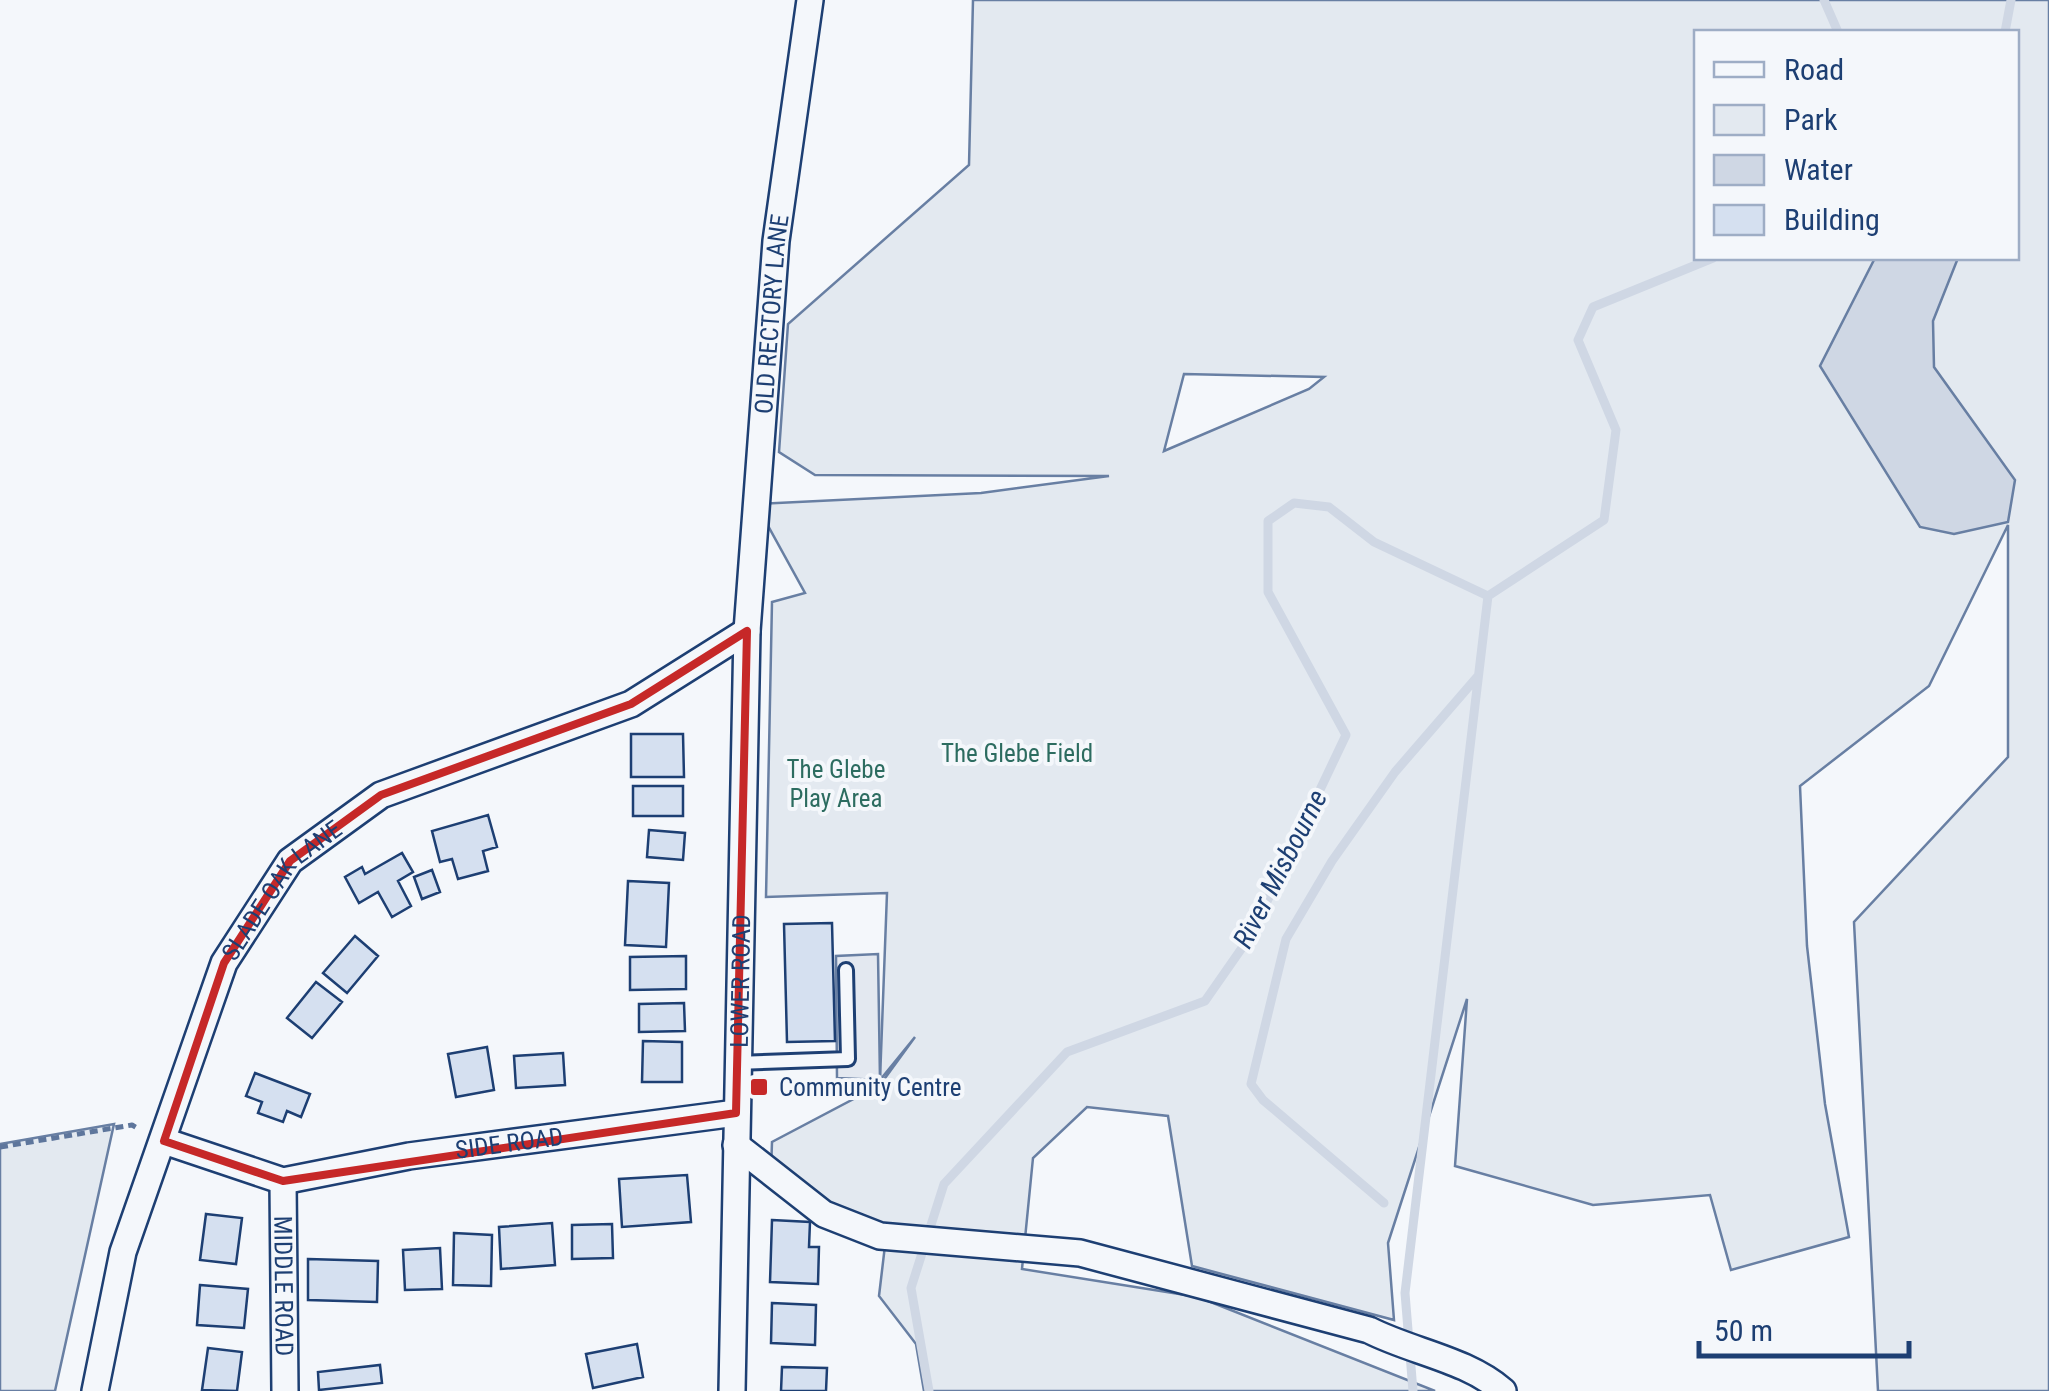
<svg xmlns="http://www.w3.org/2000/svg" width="2049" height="1391" font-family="'Roboto Condensed',sans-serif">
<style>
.green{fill:#e3e9f0;stroke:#687fa3;stroke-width:2.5;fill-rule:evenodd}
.parking{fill:#e3e8f0;stroke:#687fa3;stroke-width:2.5}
.water{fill:#cfd7e4;stroke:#687fa3;stroke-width:2.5}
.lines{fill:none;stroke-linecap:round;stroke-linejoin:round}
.stream{stroke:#cfd7e4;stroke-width:9}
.building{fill:#d5e0f0;stroke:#1d3f73;stroke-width:2.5}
.service-casing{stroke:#1d3f73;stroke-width:18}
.minor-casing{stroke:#1d3f73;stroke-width:30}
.path{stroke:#5e769c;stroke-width:5;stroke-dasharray:8 5;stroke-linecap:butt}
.service{stroke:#f4f7fb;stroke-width:12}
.minor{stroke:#f4f7fb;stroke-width:25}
.marked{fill:none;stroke:#c62828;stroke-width:8;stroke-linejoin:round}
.poi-dot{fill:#c62828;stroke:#f4f7fb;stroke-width:4}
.labels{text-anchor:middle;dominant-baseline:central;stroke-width:8;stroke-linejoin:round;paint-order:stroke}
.street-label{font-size:25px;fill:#1d3f73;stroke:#f4f7fb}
.park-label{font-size:25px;fill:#2c6c60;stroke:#f4f7fb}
.poi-label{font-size:25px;fill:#1d3f73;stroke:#f4f7fb;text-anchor:start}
.water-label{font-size:28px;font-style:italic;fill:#1d3f73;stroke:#f4f7fb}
</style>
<rect width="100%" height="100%" fill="#f4f7fb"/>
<path class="green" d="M973,0h1076v1391h-171l-24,-469 154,-165v-232l-79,161 -129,100 7,160 18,158 24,133 -118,33 -21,-75 -117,10 -138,-39 12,-167 -79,244 6,77 -202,-54 -24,-150 -81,-9 -54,51 -11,111 176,28 237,94h-511l-8,-47 -37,-48 7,-59 -115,-65 1,-30 108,-57 35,-48 -35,43 7,-187 -121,4 6,-295 33,-9 -49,-89 225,-11 128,-17 -294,-1 -36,-23 9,-128 181,-159zM1696,32h320v226h-320zM1184,374l140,3 -15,12 -145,62z
M114,1124l-59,267h-55v-247z"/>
<path class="parking" d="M878,954l2,126 -43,-2 -1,-122z"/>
<path class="water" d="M1875,258h83l-25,63 1,46 81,113 -7,42 -54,12 -34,-7 -100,-161z"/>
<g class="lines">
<path class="stream" d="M1824,0l14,32
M2005,32l6,-32
M1384,1203l-121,-103 -12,-16 35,-145 46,-78 63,-89 83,-96
M929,1391l-18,-103 33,-104 123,-132 138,-51 46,-66 95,-200 -78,-143v-71l26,-18 35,4 45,35 114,54
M1413,1391l-8,-98 83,-697 116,-76 12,-90 -38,-90 15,-33 120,-49"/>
</g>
<path class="building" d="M631,734h52l1,43h-53z
M633,786h50v30h-50z
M488,815l9,32 -14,4 5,20 -30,8 -6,-20 -12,3 -8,-31z
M649,830l36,3 -2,27 -36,-3z
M402,853l11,19 -15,9 13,25 -19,11 -14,-25 -19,11 -14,-26 17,-10 3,7z
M432,870l8,22 -18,7 -8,-22z
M628,881l41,2 -3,64 -41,-2z
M832,923l3,118 -48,1 -3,-118z
M355,936l23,20 -31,37 -24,-20z
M686,956v33l-56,1v-33z
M316,982l26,20 -30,36 -25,-20z
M684,1003l1,28 -46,1v-28z
M643,1041l39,1v40h-40z
M487,1047l7,43 -38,7 -8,-43z
M563,1053l2,32 -49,3 -2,-32z
M255,1073l55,21 -9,23 -14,-6 -4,11 -25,-9 4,-11 -16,-6z
M687,1175l4,47 -69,5 -3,-48z
M206,1214l36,4 -6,46 -36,-4z
M772,1220l38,2 -1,25h10l-1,37 -48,-2z
M552,1223l3,42 -54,4 -2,-42z
M612,1224l1,34 -41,1v-34z
M454,1233l38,2 -1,51 -38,-1z
M440,1248l2,41 -37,1 -2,-40z
M308,1259l70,2 -1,41 -69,-2z
M200,1285l48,4 -4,39 -47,-3z
M772,1303l44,2 -1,40 -44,-2z
M637,1344l6,33 -50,11 -7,-34z
M208,1348l34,4 -5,39 -35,-1z
M380,1365l2,18 -63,7 -1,-18z
M782,1367l45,1 -1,23h-45z"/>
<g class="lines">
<g class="service-casing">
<path id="service" d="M736,1063l112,-4 -2,-89"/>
</g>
<g class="minor-casing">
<g id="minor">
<path id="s1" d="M164,1141l119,40 126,-25 327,-43"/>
<path d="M736,1145l88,69 56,22 200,17 289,77c43,22 97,29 134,61"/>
<path id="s2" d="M283,1181l2,210"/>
<path id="s3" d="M95,1391l28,-139 101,-289 66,-102 91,-66 250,-91 116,-73"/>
<path id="s4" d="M732,1391l15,-760 29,-390 34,-241"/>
</g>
</g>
<path class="path" d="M0,1147l132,-22 7,4"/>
<use href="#service" class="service"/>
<use href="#minor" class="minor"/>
</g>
<path class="marked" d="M747,631l-11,482 -453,68 -119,-40 60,-178 66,-102 91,-66 250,-91z"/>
<rect class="poi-dot" x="749" y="1077" width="20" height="20" rx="5"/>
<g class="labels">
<g class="street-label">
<text stroke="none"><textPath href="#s4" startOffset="1078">OLD RECTORY LANE</textPath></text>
<text stroke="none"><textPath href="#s3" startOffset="542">SLADE OAK LANE</textPath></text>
<text stroke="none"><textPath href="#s4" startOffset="410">LOWER ROAD</textPath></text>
<text stroke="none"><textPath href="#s1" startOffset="355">SIDE ROAD</textPath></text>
<text stroke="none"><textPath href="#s2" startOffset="105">MIDDLE ROAD</textPath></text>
</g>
<g class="park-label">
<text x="1017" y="753">The Glebe Field</text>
<text x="836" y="769">The Glebe<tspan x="836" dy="29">Play Area</tspan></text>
</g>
<g class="poi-label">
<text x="779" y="1087">Community Centre</text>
</g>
<g class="water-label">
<text transform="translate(1280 869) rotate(-63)">River Misbourne</text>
</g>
</g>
<rect x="1694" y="30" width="325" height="230" fill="#f4f7fb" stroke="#9eadc5" stroke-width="2.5"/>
<rect x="1714" y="62" width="50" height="15" fill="#f4f7fb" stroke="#9eadc5" stroke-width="2.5"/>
<text x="1784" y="80" font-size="30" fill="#1d3f73">Road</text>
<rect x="1714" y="105" width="50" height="30" fill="#e3e9f0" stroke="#9eadc5" stroke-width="2.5"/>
<text x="1784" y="130" font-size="30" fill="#1d3f73">Park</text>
<rect x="1714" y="155" width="50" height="30" fill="#cfd7e4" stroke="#9eadc5" stroke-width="2.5"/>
<text x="1784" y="180" font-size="30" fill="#1d3f73">Water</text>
<rect x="1714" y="205" width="50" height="30" fill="#d5e0f0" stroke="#9eadc5" stroke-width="2.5"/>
<text x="1784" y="230" font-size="30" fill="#1d3f73">Building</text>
<path d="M1699 1341v15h210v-15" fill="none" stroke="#1d3f73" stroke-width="5"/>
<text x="1714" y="1341" font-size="30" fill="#1d3f73" stroke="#f4f7fb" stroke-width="8" paint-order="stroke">50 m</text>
</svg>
